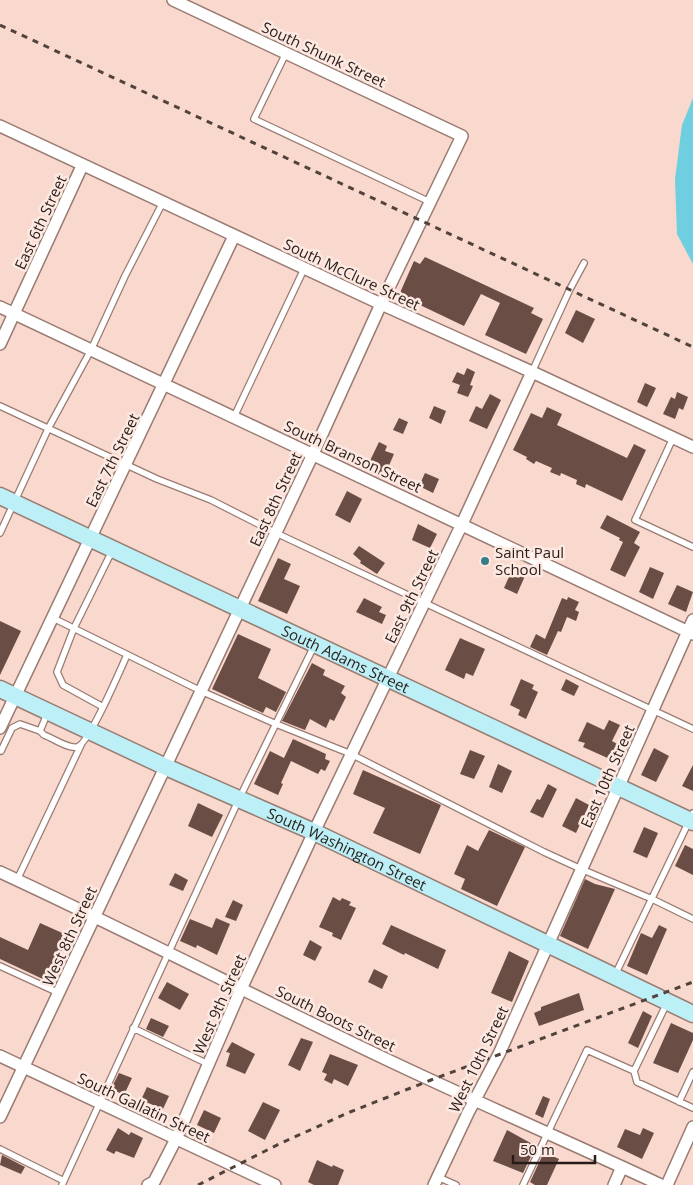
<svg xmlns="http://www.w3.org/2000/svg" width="693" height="1185" font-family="'Open Sans',sans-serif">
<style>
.water{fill:#6fcedf}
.building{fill:#6a4e46}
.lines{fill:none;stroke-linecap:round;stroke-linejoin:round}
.service-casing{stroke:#997b71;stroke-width:8}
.minor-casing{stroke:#997b71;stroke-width:14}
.secondary-casing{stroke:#997b71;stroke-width:19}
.service{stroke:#fff;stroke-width:5.5}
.minor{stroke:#fff;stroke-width:11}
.secondary{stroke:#bceff6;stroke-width:16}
.rail{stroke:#51423c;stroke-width:3;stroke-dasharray:6 6;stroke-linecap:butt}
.poi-dot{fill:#377d89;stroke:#fde9e2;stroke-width:2}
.labels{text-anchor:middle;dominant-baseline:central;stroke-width:5;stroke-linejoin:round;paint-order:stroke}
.street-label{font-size:15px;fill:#271c18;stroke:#fde9e2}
.poi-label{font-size:15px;fill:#271c18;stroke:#fde9e2;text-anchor:start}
</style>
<rect width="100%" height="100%" fill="#f9d8ce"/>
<path class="water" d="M693,98v166l-16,-30 -2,-55 7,-54z"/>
<path class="building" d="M425,257l109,51 -3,5 12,6 -17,35 -41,-19 15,-32 -19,-9 -17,32 -65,-31 15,-34 6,3z
M576,310l19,9 -12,24 -18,-10z
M467,368l8,4 -5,13 3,1 -5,11 -11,-4 3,-8 -8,-3 5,-10 7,3z
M645,383l11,5 -9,19 -10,-5z
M677,392l11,5 -5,13 -4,-2 -4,11 -12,-5 8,-17 4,2z
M490,394l11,6 -14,29 -18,-8 7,-15 6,3z
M434,406l12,5 -5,13 -12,-6z
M547,407l15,7 -5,11 70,33 7,-14 12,6 -24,51 -36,-17 -1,4 -9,-4 1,-4 -16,-7 -1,3 -10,-4 2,-4 -16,-7 -2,3 -8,-5 1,-2 -14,-7 18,-37 11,5z
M399,418l9,4 -5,12 -10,-4z
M379,442l8,4 -2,5 9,3 -10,23 -18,-8z
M425,473l14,6 -6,14 -14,-7z
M347,491l15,8 -12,24 -15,-8z
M607,515l33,17 -6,11 6,4 -15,30 -15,-7 13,-28 -4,-2 1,-2 -20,-10z
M418,524l19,10 -7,14 -18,-8z
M359,546l26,17 -8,11 -17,-11 1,-2 -8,-7z
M278,558l13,6 -7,15 16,7 -13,28 -29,-13z
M650,567l14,6 -11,26 -14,-7z
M512,570l13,6 -8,18 -13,-6z
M677,585l16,7 -7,20 -18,-8z
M568,597l11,5 -4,8 4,2 -3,9 -9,-4 -6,15 -3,-1 -11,24 -17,-8 6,-13 9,5 17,-41 5,2z
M364,598l18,9 -3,5 7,3 -4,9 -26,-12z
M0,621l21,10 -21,44z
M238,634l33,15 -13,29 28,14 -10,20 -10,-5 -3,6 -51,-24z
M460,638l25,11 -12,27 -7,-3 -2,6 -19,-9z
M312,663l13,7 -2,5 22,11 -4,7 5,4 -12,24 -4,-2 -4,9 -16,-9 -5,11 -23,-9z
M521,679l13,6 -2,4 6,3 -12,27 -8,-4 2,-5 -10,-5z
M566,679l13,7 -5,10 -13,-6z
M609,720l11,5 -8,16 7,4 -7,15 -29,-13 2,-4 -7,-2 9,-19 17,8z
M293,739l33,15 -1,5 5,2 -5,10 -4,-2 -3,5 -27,-13 -10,22 2,1 -5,11 -24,-11 16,-33 14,7z
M654,748l15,8 -13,26 -15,-7z
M470,750l15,6 -11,23 -14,-5z
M498,764l14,7 -10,22 -13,-6z
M693,765v26l-11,-5z
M363,770l78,35 -21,49 -47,-21 12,-25 -32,-14z
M548,784l9,5 -14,29 -13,-6 7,-13 3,1z
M576,798l13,7 -13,28 -14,-7z
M198,803l25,12 -11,22 -24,-11z
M644,827l14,6 -11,25 -14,-6z
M489,830l36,17 -28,59 -36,-17 4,-10 -11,-5 13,-29 11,6z
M685,845l8,4v26l-18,-9z
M175,873l13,7 -5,11 -14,-6z
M585,879l10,5 20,5 -27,60 -28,-13z
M333,897l7,4 2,-3 9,4 -2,3 7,3 -15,32 -9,-4 1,-3 -14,-6z
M233,900l10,5 -7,16 -11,-4z
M216,918l14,6 -13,31 -20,-10 -1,3 -16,-7 10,-22 22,9z
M40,923l29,13 -22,45 -47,-22v-22l28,13z
M391,925l55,25 -8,19 -33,-16 -1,2 -22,-11z
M659,925l8,4 -20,46 -20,-9 14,-33 11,5z
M310,940l12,7 -7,14 -12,-6z
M509,951l20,10 -17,41 -21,-9z
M374,969l14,7 -6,13 -14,-7z
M167,982l22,12 -9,16 -22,-12z
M579,993l5,17 -45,16 -5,-13 7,-3v-3z
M643,1011l9,5 -14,32 -10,-5z
M151,1018l18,8 -6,11 -17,-8z
M671,1023l22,10v7l-15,33 -25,-10z
M301,1038l12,4 -13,29 -12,-6z
M232,1042l23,12 -10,20 -19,-8 4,-13 -4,-1z
M330,1054l28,11 -10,21 -14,-7 -2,5 -8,-4 3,-6 -5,-2z
M119,1073l13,5 -8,17 -13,-6z
M147,1087l22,9 -6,13 -22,-9z
M543,1096l7,3 -7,19 -8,-4z
M263,1102l17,8 -15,30 -17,-9z
M204,1110l17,8 -7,15 -17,-8z
M118,1128l11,7 2,-3 12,6 -9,20 -18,-7 -2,3 -8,-4z
M643,1128l11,5 -12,26 -25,-12 8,-18 15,6z
M507,1130l29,16 -13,27 -30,-12z
M544,1152l15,7 -12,26h-12l-5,-3z
M2,1155l23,12 -4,7 -21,-9z
M317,1160l15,7 1,-2 11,5 -6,15h-24l-6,-3z"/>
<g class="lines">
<g class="service-casing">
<path id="service" d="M286,53l-32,66 176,83
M532,372l38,-83 14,-26
M0,406l157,73 54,21 65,33 417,196
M234,417l70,-148
M673,438l-38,82 58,27
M0,533l49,-106 42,-77 34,-74 38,-74
M53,618l148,73 75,33 75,30 193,98 37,17 71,30 41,20
M103,707l-40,-22 -6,-13 17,-44 38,-77
M47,714l-7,17 4,4c9,3 24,14 33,12 12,-3 43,-77 50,-92
M1,751l11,-23 8,-4 20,7
M17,880l64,-135
M0,966l59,27
M615,975l78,-162
M667,1003l-33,68 3,11 56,26
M133,1028l75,36
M679,1102l14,-30
M0,1149l64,32
M438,1177l18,8
M62,1185l177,-386 75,-153
M523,1185l64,-135 47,21"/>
</g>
<g class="minor-casing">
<path id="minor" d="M0,126l381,178 151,68 161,75
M0,307l693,327
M0,344l82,-178
M0,728l234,-492
M0,872c132,61 261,128 392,190 89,42 179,81 269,123
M0,1056l275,129
M0,1117l313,-663 68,-150 81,-168 -289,-136
M148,1185l6,-3 22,-43 65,-150 73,-157 148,-308 70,-152
M434,1185l34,-72 31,-59 194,-434
M614,1185l8,-18
M667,1185l26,-58"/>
</g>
<g class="secondary-casing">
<g id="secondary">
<path id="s1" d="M0,496l693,326"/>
<path id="s2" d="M0,689l166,78 148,65 379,182"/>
</g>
</g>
<use href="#service" class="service"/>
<use href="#minor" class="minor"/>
<use href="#secondary" class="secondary"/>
<path class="rail" d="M0,25l693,322
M198,1185l81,-41 71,-32 81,-32 262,-98"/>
</g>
<circle class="poi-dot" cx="485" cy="561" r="5"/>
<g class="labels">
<g class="street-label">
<text transform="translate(324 54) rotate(25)">South Shunk Street</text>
<text transform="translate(40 222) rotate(-65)">East 6th Street</text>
<text transform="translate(352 274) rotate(25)">South McClure Street</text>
<text transform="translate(353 456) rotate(25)">South Branson Street</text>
<text transform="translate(112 460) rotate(-64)">East 7th Street</text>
<text transform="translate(275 499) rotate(-65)">East 8th Street</text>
<text transform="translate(411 596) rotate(-64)">East 9th Street</text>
<text stroke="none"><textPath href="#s1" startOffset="382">South Adams Street</textPath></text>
<text transform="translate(607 776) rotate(-66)">East 10th Street</text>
<text stroke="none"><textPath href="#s2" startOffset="382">South Washington Street</textPath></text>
<text transform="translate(69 936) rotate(-65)">West 8th Street</text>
<text transform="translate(219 1004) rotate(-66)">West 9th Street</text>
<text transform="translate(336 1018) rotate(26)">South Boots Street</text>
<text transform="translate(478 1059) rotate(-64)">West 10th Street</text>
<text transform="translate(144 1107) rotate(25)">South Gallatin Street</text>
</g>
<g class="poi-label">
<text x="495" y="552">Saint Paul<tspan x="495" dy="17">School</tspan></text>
</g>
</g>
<path d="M513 1155v8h82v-8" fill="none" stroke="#271c18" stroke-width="2.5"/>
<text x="520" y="1155" font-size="15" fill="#271c18" stroke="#fde9e2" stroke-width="4" paint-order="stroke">50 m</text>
</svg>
